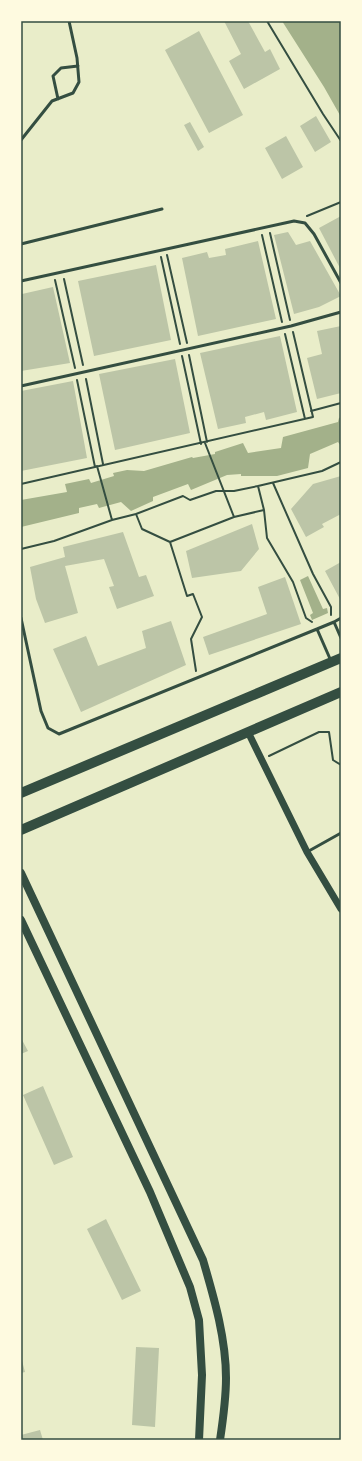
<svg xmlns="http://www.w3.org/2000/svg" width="362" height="1461" font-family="Spectral,serif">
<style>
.water{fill:#a3b18a}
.building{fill:#bcc5a7}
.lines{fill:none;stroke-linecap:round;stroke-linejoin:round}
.path{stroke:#344e41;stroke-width:2}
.service{stroke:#344e41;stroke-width:3}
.tertiary{stroke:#344e41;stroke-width:7}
.secondary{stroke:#344e41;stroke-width:8}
.primary{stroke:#344e41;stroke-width:10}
.neatline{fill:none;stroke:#344e41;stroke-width:1.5}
</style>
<rect width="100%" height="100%" fill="#e9edc9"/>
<path class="water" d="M282,21h59v96l-17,-30z
M341,417v29l-3,-4 -28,12 -2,14 -31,8h-36v-2l-14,1 -36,15 -3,-6 -35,13v4l-22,10 -10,-9 -22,6 -2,-4 -18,4v5l-58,14v-27l46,-8 -2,-8 24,-5 2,4 23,-7 -1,-3 14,-3 17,1 48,-14 1,1 22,-4v-2l28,-9 5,10 33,-5 2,-11 55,-15 1,-4z
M308,576l15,33 4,-1 1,5 -16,7 -2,-5 3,-2 -13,-33z"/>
<path class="building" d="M224,21h24l17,31 5,-3 10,20 -36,20 -15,-28 12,-7z
M199,31l44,84 -34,18 -44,-83z
M316,116l15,26 -16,10 -15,-26z
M190,122l14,25 -6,4 -14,-26z
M286,136l17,31 -21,12 -17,-31z
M341,216v54l-22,-42z
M288,232l8,13 14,-4 31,55 -22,11 -25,7 -20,-79z
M258,241l18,78 -78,17 -16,-78 25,-6 2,6 17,-3 -1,-6z
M156,265l15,75 -77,16 -16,-75z
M53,287l17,76 -49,8 1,-77z
M341,326v67l-24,6 -10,-41 15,-4 -5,-23z
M280,336l17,76 -31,8 -2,-8 -19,5 1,6 -28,6 -18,-76z
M175,359l15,74 -75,17 -16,-76z
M73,381l14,77 -66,13v-80z
M341,476v38l-19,10 2,3 -18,10 -15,-28 22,-25z
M252,524l7,25 -18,22 -49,7 -6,-27z
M123,532l16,45 7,-2 8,21 -37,13 -8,-22 5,-1 -10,-27 -39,7 13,47 -33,10 -9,-24 -6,-32 35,-10 -2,-10z
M341,562v39l-16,-30z
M285,577l16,47 -92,31 -6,-18 64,-23 -9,-27z
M171,621l15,44 -105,47 -28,-63 33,-13 12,30 48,-18 -4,-17z
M21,1038l7,13 -7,3z
M43,1086l30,71 -19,8 -31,-70z
M106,1219l35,72 -19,9 -35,-71z
M136,1347l23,1 -4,79 -23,-2z
M21,1357l4,15 -4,1z
M40,1430l3,10h-22v-5z"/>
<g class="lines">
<path class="path" d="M267,21l56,93 18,27
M307,216l34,-14
M270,233l20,87
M262,235l20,87
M167,255l20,88
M161,257l19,87
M64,279l19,86
M55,280l20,88
M285,334l20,85
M189,355l18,87
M182,356l19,88
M86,379l17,85
M77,380l18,87
M311,411l30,-8
M205,443l29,74
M273,483l40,91 18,33v8
M21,484l292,-67 -20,-85
M258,486l6,24 3,28 26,44 13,36 6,4
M136,514l6,15 28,13 64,-25 30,-7
M112,520l24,-6 47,-18 7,4 26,-9h18l24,-5 64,-15 19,-9
M170,542l17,54 6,-2 9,23 -11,22 5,32
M21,549l33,-8 58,-21 -15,-54
M269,756l50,-24h10l4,28 8,5"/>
<path class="service" d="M58,99l-5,-23 8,-8 17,-2
M21,140l31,-39 21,-8 6,-11 -2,-24 -8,-37
M21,244l141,-35
M21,281l273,-60 11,2 9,11 27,49
M21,386l270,-60 50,-14
M21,618l20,93 7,17 11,6 258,-105 14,32
M341,618l-7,4 7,16
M317,629l17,-7
M307,852l34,-19"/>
<path class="tertiary" d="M248,732l59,120 34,57"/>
<path class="secondary" d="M21,873l182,387c11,38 23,78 23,118 0,21 -3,42 -6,62
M21,920l129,272 40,95 9,33 3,55 -3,65"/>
<path class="primary" d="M21,793l320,-135
M21,830l320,-138"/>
</g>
<rect width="362" height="1461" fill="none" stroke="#fefae0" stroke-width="44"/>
<rect x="22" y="22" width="318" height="1417" class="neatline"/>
</svg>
